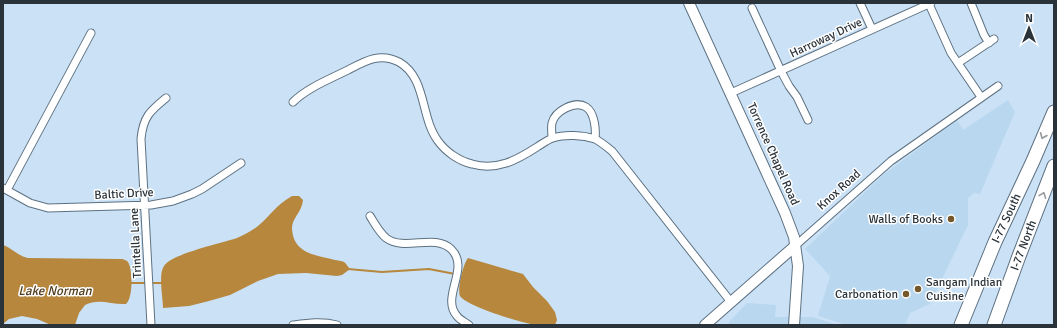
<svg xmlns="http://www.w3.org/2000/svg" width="1057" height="328" font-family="Signika,sans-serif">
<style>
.built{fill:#b9d7ee}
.water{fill:#b6873d}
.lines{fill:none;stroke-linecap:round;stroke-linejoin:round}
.stream{stroke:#b6873d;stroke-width:2}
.street-casing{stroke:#5d7182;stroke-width:9}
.secondary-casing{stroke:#5d7182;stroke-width:12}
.highway-casing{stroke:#5d7182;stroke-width:15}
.street{stroke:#fff;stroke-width:7}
.secondary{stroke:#fff;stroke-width:10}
.highway{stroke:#fff;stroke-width:13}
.oneway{stroke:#94999c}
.poi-dot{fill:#74572b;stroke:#fff;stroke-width:1.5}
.labels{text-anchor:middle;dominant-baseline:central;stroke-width:3;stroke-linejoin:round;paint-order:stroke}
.street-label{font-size:12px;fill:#2a333a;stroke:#fff}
.poi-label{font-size:12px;fill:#2a333a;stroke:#fff;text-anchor:end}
.water-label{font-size:13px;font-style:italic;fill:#523d1d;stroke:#fff}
</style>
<rect width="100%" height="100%" fill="#cbe2f6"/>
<path class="built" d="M1008,100l7,12 -35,82 -6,-1 -6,5v27l-38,79 -20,9 -5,12h-58l-29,-9 12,-40 -25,-27 78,-74 74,-55 6,10z
M747,303l29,2 -1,12h38l24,8h-108v-3z"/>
<path class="water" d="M292,196h7l4,4c-1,12 -11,18 -11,28 1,26 24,27 43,32 2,0 7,1 9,2 2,1 4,5 6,7l-8,6 -5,1 -31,-3 -28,1 -20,7 -28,14 -21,6 -20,5 -26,2c0,-10 -5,-34 1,-42 7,-12 58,-23 73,-28 7,-3 15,-7 21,-12 13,-11 18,-21 34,-30z
M3,245c9,3 15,11 25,13l94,1c3,1 4,1 6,3 5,8 5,36 -2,42 -14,1 -27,-6 -41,1l-6,8 -4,12h-24l-14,-6 -15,-3 -13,3 -6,5z
M468,258l55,16 10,13 14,14 8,11 2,8 -2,5c-6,0 -12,1 -18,0 -13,-1 -71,-19 -77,-29 -3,-6 3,-32 8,-38z"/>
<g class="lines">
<path class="stream" d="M348,269l34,3 47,-3 26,5
M128,283h36"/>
<g class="street-casing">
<path id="street" d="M860,3l12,26
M971,3l13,32 5,8
M929,4l22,49 30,44
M752,8l29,63 8,15 8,11 11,23
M958,63l36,-24
M731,93l200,-90
M293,102c14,-14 37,-23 55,-32 17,-9 32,-18 51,-8 28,16 21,55 39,79 8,11 21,20 34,23 25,7 45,-4 65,-17 5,-3 10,-7 16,-9 12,-4 30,-3 42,1 6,3 12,8 17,12l119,151
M552,138c0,-4 -1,-11 0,-15 3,-12 23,-23 34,-16 9,6 10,23 9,32
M3,188l27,15 18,5 103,-3 22,-4 19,-7 10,-5 39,-26
M7,190l84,-157
M370,216c5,8 9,16 16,22 19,14 48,-5 65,11 20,19 -11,48 6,67 3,4 8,6 12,9
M795,246l96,-85 107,-75
M151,325l-10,-186c2,-22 9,-28 25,-41
M293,325c15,-2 29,-4 44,0"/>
</g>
<g class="secondary-casing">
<path id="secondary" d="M689,3l96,210 9,24 4,29 -4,59
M705,325l90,-79"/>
</g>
<g class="highway-casing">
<g id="highway">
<path id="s1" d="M961,325l34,-83 38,-81 21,-49"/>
<path id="s2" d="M994,325l25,-69 35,-90"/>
</g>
</g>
<use href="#street" class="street"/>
<use href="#secondary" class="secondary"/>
<use href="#highway" class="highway"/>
</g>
<defs><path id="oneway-chevron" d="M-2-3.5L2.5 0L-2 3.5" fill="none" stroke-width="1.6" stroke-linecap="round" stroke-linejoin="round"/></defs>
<g class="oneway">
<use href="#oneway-chevron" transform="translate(1043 136) rotate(113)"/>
<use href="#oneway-chevron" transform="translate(1043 195) rotate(-69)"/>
</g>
<g class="poi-dot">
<circle cx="951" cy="219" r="4"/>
<circle cx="918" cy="289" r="4"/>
<circle cx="906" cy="294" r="4"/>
</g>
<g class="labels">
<g class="street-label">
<text transform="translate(826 38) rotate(-25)">Harroway Drive</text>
<text transform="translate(773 154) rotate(66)">Torrence Chapel Road</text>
<text transform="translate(839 190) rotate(-42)">Knox Road</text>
<text transform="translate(124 194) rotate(-3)">Baltic Drive</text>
<text stroke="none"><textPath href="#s1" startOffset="116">I-77 South</textPath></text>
<text transform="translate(136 243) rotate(-93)">Trintella Lane</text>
<text stroke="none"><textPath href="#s2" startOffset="85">I-77 North</textPath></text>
</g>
<g class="poi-label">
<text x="943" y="219">Walls of Books</text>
<text x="926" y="282" text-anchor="start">Sangam Indian<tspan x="926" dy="14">Cuisine</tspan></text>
<text x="898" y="294">Carbonation</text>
</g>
<g class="water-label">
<text x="55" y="291">Lake Norman</text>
</g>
</g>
<rect width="1057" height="328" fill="none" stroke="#2a333a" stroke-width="8"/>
<g transform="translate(1029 28)" stroke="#ffffff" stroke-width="3" paint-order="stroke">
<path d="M0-3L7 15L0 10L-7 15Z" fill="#2a333a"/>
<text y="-6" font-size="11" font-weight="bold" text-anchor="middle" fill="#2a333a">N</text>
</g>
</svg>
